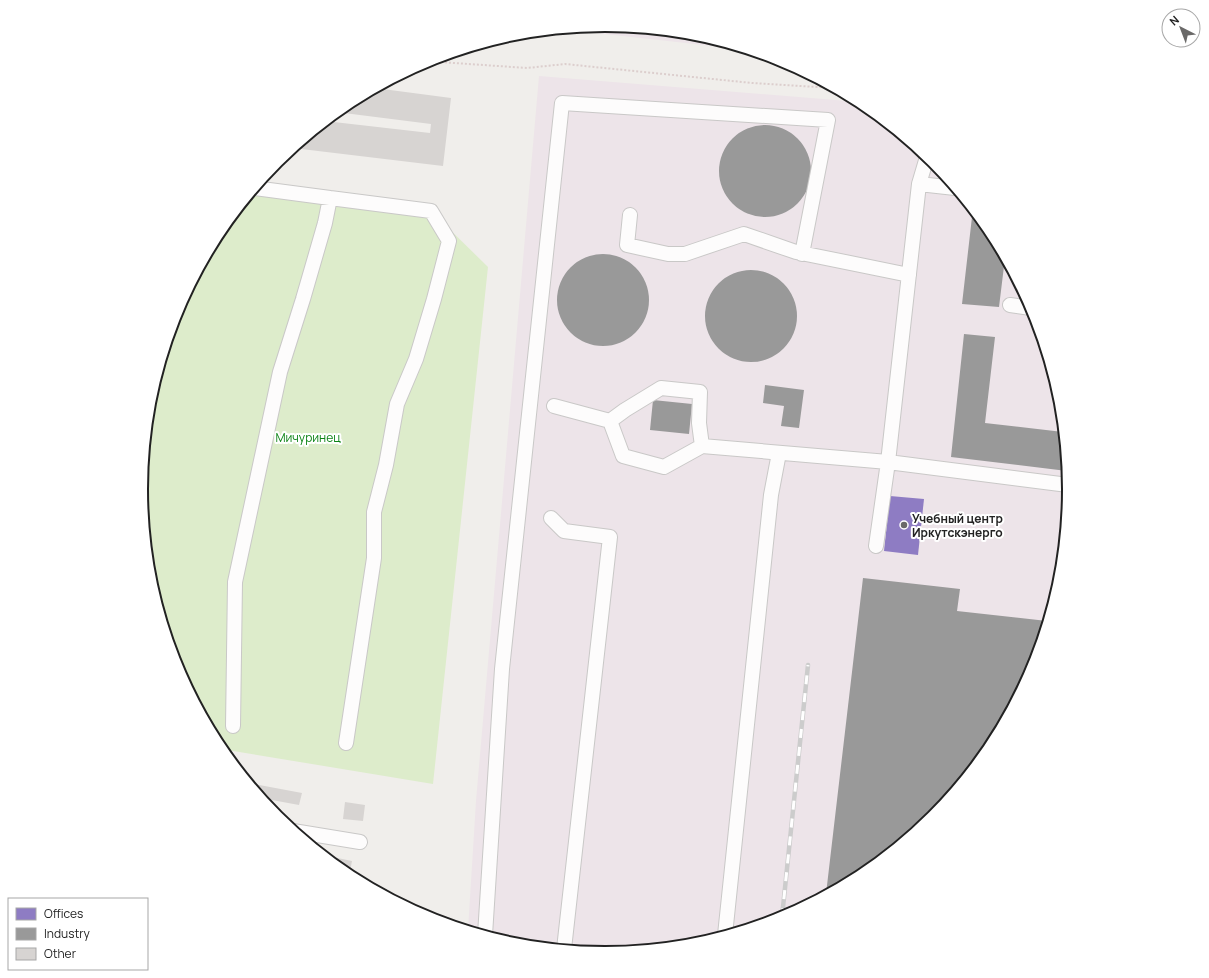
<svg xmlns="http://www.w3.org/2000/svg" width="1209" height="978" font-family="Manrope,sans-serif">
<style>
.industrial{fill:#ede4e9}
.grass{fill:#ddeccb}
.offices{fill:#8e7cc3}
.industry{fill:#999}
.building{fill:#d7d4d2}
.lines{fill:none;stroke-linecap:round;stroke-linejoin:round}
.minor-casing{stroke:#c9c8c7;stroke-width:16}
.path{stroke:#dccecd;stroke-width:2;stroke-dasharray:2 2;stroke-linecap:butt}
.minor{stroke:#fdfcfc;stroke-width:14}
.rail-casing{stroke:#ccc;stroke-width:4.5}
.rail{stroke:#fff;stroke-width:3;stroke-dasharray:9;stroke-linecap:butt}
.poi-dot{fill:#6a6968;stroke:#fff;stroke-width:1.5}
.labels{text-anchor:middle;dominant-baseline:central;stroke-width:4;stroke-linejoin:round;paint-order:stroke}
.park-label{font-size:12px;fill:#0c8416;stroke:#fff}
.poi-label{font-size:12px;font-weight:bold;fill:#222;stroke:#fff;text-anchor:start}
.rim{fill:none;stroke:#222;stroke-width:2}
</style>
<rect width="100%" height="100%" fill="#f0eeeb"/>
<path class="industrial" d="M605,25l90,9 53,16 -188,-21z
M539,76l321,26 2,1 71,58 57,70 43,81 27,87 8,90 -8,91 -27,87 -43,80 -58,70 -70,58 -80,43 -87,26 -91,9 -90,-9 -46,-14 8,-129z"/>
<path class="grass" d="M254,188l177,23 57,56 -55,517 -212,-35 -45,-83 -27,-87 -8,-90 8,-91 27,-87 43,-80z"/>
<path class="offices" d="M890,496l34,3 -6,56 -34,-4z"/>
<path class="industry" d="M719 171a46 46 0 1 1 92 0a46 46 0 1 1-92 0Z
M904,138l2,1 9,7 -12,-2z
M972,217l8,1 10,13 15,27 -6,49 -37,-3z
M557 300a46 46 0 1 1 92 0a46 46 0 1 1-92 0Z
M705 316a46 46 0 1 1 92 0a46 46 0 1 1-92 0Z
M964,334l31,3 -10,86 78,9 4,39 -116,-14z
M765,385l39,5 -5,38 -18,-2 3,-20 -21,-3z
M653,400l39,4 -3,30 -39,-4z
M863,578l97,11 -3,22 90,10 -14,46 -43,80 -58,70 -70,58 -36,19z"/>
<path class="building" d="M375,88l76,10 -8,68 -150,-18 32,-27 105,12 1,-9 -95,-12 11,-9z
M249,783l53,10 -3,12 -38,-7z
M345,802l20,3 -2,16 -20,-2z
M323,855l29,6 -3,15 -2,-1z"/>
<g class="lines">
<g class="minor-casing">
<path id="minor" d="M919,184l36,4
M330,198l101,13 18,30 -15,58 -18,60 -19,45 -11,61 -12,47v46l-28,185
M630,215l-3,30 41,9h17l59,-20 52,18 113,23
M1010,305l21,3
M554,406l56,15 15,-11 36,-22 39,4 -1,31 3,23
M610,421l13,35 41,11 38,-21 186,16 180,23
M551,518l13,13 46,6 -46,412
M876,546l12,-84 31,-278 8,-27
M233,726l2,-144 45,-210 23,-73 22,-76 5,-25 -76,-10
M293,831l67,11
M485,935l17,-266 60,-566 266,17 -26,134
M725,935l46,-440 8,-42"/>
</g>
<path class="path" d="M425,61l102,7 38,-4 187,19 82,5"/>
<use href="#minor" class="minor"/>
<g class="rail-casing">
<path id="rail" d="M782,917l26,-252"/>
</g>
<use href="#rail" class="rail"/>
</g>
<circle class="poi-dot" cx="904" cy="525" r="4"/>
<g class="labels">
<g class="park-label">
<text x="308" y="437">Мичуринец</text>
</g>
<g class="poi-label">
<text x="912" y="518">Учебный центр<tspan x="912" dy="14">Иркутскэнерго</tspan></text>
</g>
</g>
<path d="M0 0H1209V978H0ZM148 489a457 457 0 1 1 914 0a457 457 0 1 1-914 0Z" fill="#fff" fill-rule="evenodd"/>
<path class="rim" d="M148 489a457 457 0 1 1 914 0a457 457 0 1 1-914 0Z"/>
<rect x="8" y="898" width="140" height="72" fill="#ffffff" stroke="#a7a7a7"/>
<rect x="16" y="908" width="20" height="12" fill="#8e7cc3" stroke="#a7a7a7"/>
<text x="44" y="918" font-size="12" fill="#222222">Offices</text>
<rect x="16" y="928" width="20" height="12" fill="#999999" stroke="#a7a7a7"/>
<text x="44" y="938" font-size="12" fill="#222222">Industry</text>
<rect x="16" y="948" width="20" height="12" fill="#d7d4d2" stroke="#a7a7a7"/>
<text x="44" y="958" font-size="12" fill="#222222">Other</text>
<g transform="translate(1181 28) rotate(318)"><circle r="19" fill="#ffffff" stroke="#a7a7a7"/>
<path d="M0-3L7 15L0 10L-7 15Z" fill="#6a6968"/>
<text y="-6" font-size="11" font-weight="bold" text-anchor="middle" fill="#222222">N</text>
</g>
</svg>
